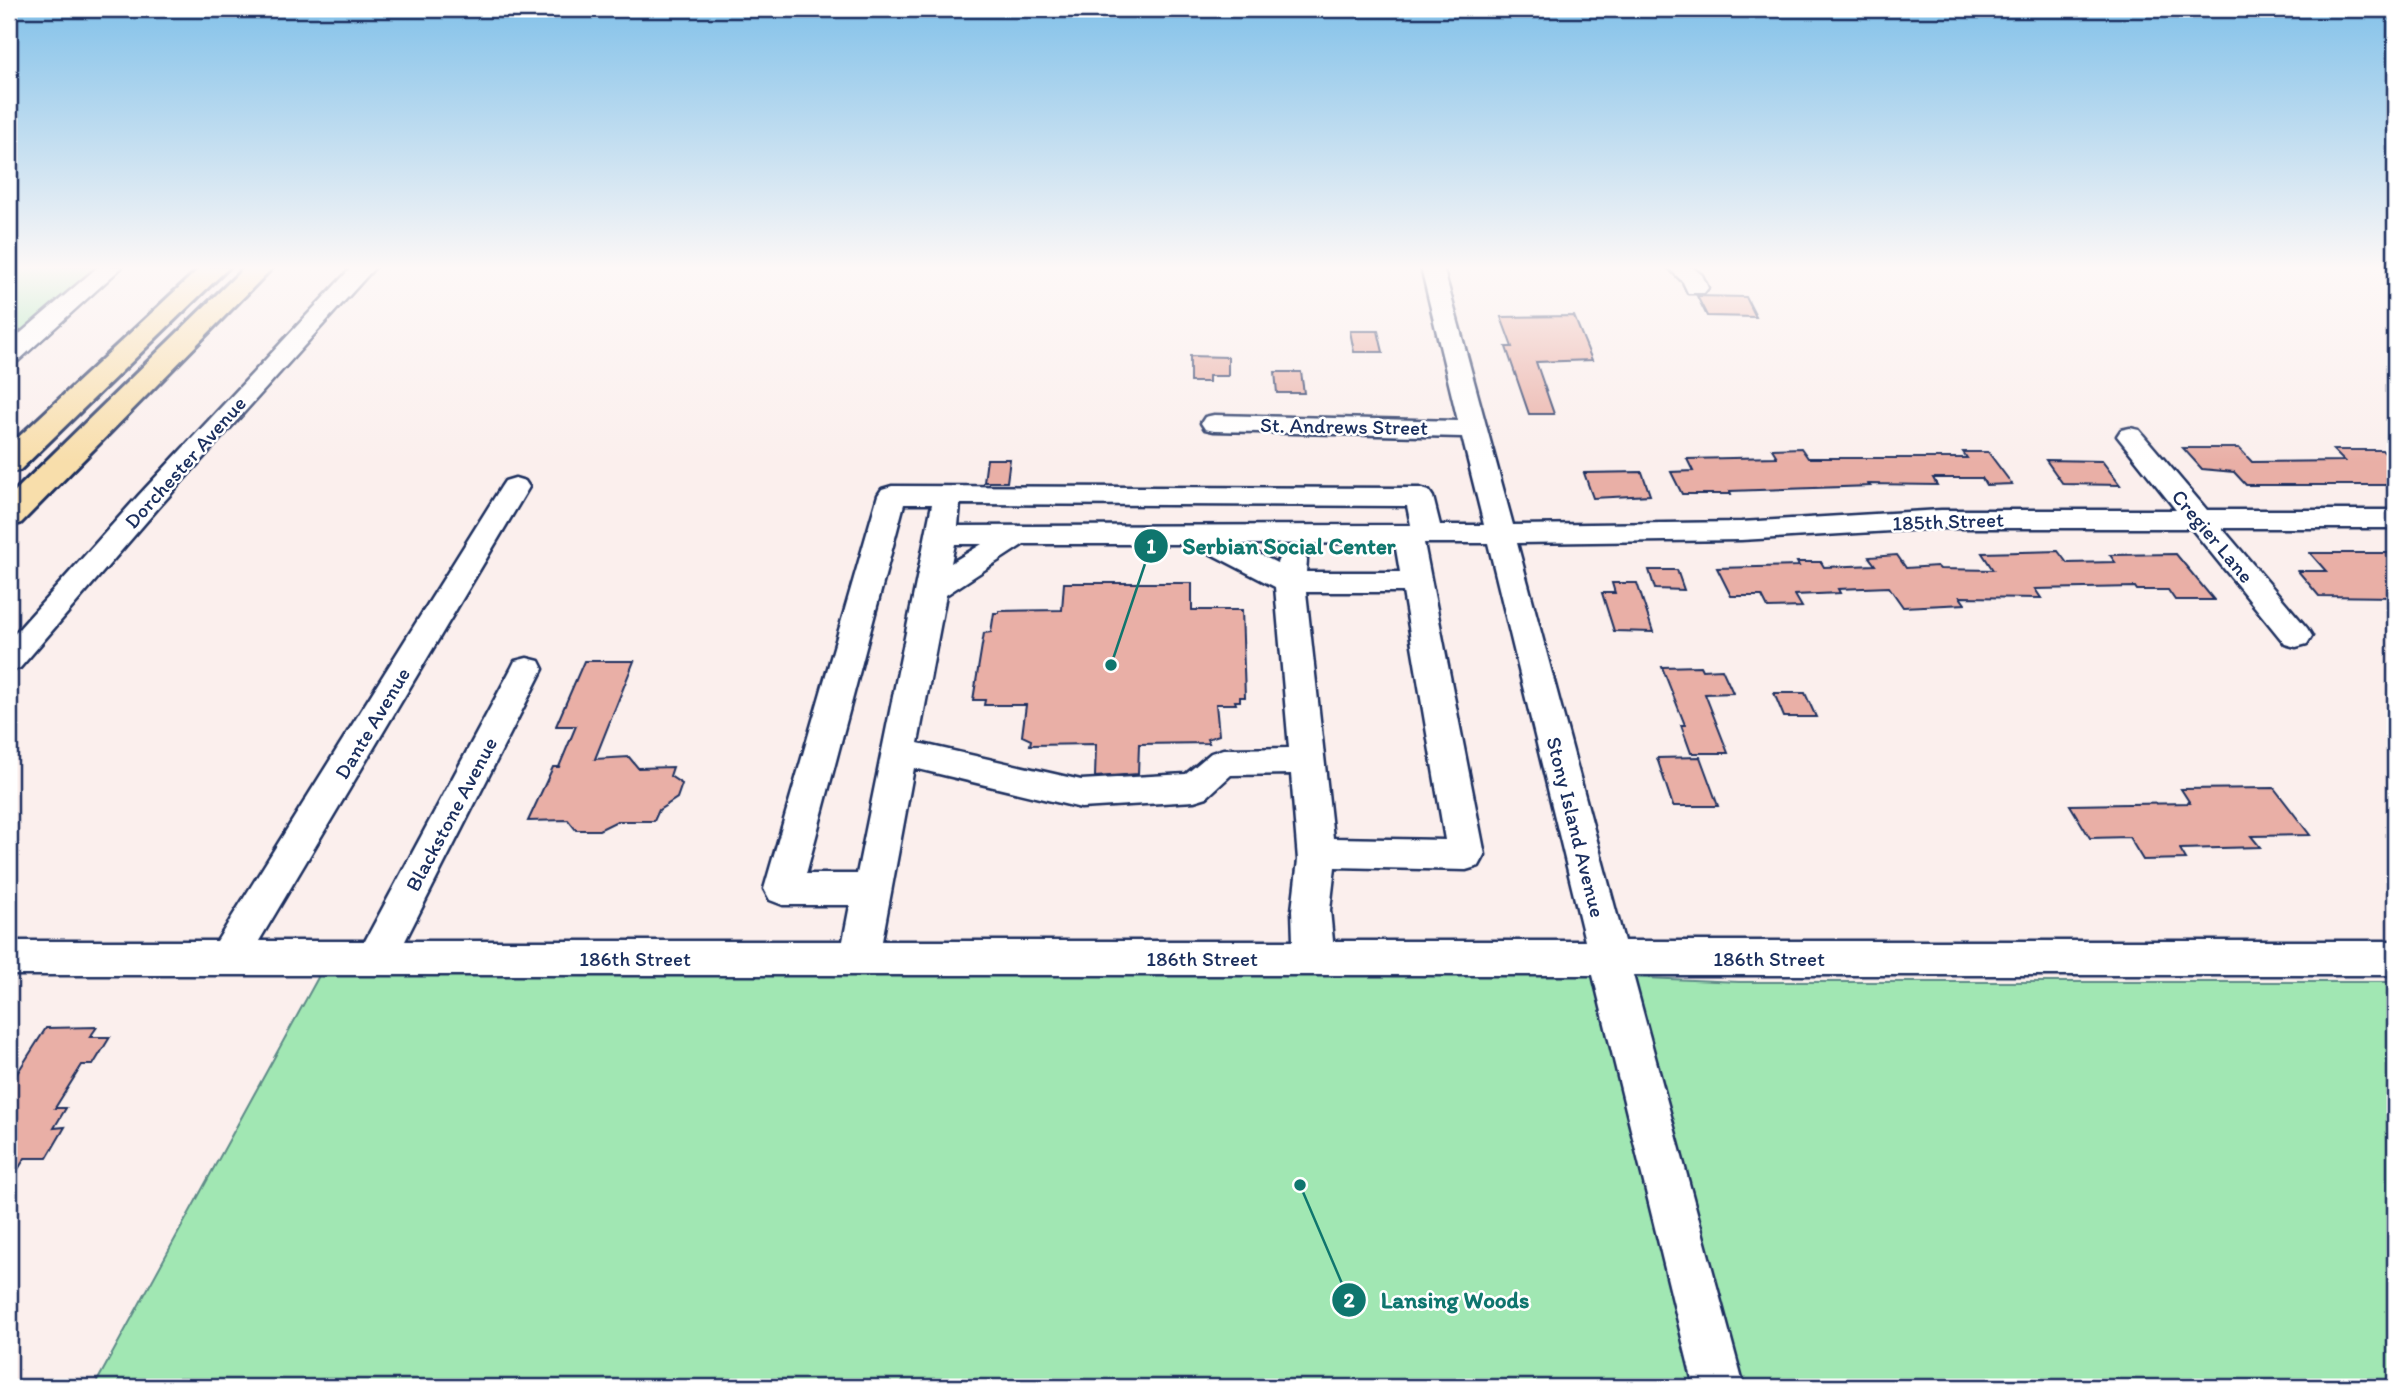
<svg xmlns="http://www.w3.org/2000/svg" width="2404" height="1396" font-family="Itim,sans-serif">
<style>
.green{fill:#a1e7b3;stroke:#5e8b88;stroke-width:2}
.building{fill:#e9afa6;stroke:#1b2f5e;stroke-width:2}
.lines{fill:none;stroke-linecap:round;stroke-linejoin:round}
.minor-casing{stroke:#1b2f5e;stroke-width:5}
.highway-casing{stroke:#1b2f5e;stroke-width:6}
.minor{fill:#fff;fill-rule:evenodd}
.highway{fill:#f8deab;fill-rule:evenodd}
.labels{text-anchor:middle;dominant-baseline:central;stroke-width:5;stroke-linejoin:round;paint-order:stroke}
.street-label{font-size:21px;fill:#1b2f5e;stroke:#fff}
.leader{fill:none;stroke:#0f766e;stroke-width:2.5}
.callout-dot{fill:#0f766e;stroke:#fff;stroke-width:2.5}
.mark-label{font-size:21px;text-anchor:middle;font-weight:bold;fill:#fff}
.callout-label{font-size:23px;text-anchor:middle;font-weight:bold;fill:#0f766e;stroke:#fff;stroke-width:5;stroke-linejoin:round;paint-order:stroke}
</style>
<rect width="100%" height="100%" fill="#fbefed"/>
<filter id="ink" filterUnits="userSpaceOnUse"><feTurbulence type="fractalNoise" baseFrequency=".0143" numOctaves="2"/><feDisplacementMap in="SourceGraphic" scale="14" xChannelSelector="R" yChannelSelector="G"/><feConvolveMatrix kernelMatrix="1 2 1 2 8 2 1 2 1" color-interpolation-filters="sRGB"/></filter>
<g filter="url(#ink)">
<path class="green" d="M9,267h93l-93,79z
M321,972l1231,2 187,8h656v405h-2301z"/>
<path class="building" d="M1697,296l49,1 10,20 -49,-1z
M1574,316l18,44 -56,2 18,52h-25l-23,-67h6l-11,-30z
M1350,331h28l5,21h-29z
M1190,356l38,1v19h-19v6h-19z
M1275,372h26l3,21h-27z
M1801,448l7,10h159l-4,-6h25l24,32 -26,1 -4,-7h-49l4,7 -69,-1 2,2 -140,5 1,3h-49l-11,-22 22,-1 -6,-12 90,-2 -5,-8z
M2183,448h56l13,14 92,-1 -11,-11h49l13,13v22h-149l-12,-13 -32,-3z
M987,459h23l-3,23h-23z
M2046,460l56,1 18,24 -57,-1z
M1642,472l8,23 -57,3 -9,-25z
M2058,551l9,12 48,-1 -5,-7 66,-1 38,46h-39l-7,-10h-31l-2,-3 -100,2 6,9 -81,-1 5,7 -62,3 -14,-20 -51,2 2,4 -45,2 7,12 -34,1 -6,-12h-31l-14,-28 82,-2 -2,-4h24l3,5 51,-2 -6,-8 28,-2 9,13 31,-2 3,3 53,1 -11,-17z
M2310,553h85v44l-76,-1 -21,-25h28z
M1649,570h28l7,20 -29,-1z
M1064,583h128v27h50l3,87h-5v4h-5l1,3h-20l3,31 -12,4 2,4 -70,1 -1,30 -43,3 1,-33 -66,1 1,-5 -9,-4 4,-31h-42l1,-5h-12l11,-67 7,-1 3,-19h5v-2l63,-1z
M1612,583h25l16,49 -39,-1 -12,-38h13z
M584,661h50l-39,98 34,-2 9,11 35,-1 -3,9 12,8 -5,14 -18,12 -5,11h-37l-18,9h-23l-8,-10 -40,1 25,-54h6l17,-41h-20z
M1700,666l2,4 20,-1 11,24 -28,1 23,59h-37l-10,-28h4l-23,-58z
M1774,693h31l11,24h-32z
M1700,757l18,49h-45l-16,-48z
M2274,788l36,47 -59,1 9,11 -80,2 6,10 -43,1 -14,-23 -39,1 -20,-33 120,-2 -9,-14z
M97,1027l-7,10h20l-17,28h-11l-27,43h11l-12,20 11,-1 -18,31h-22l-16,26v-98l37,-58z"/>
<g class="lines">
<g class="minor-casing">
<path id="minor" d="M98,267h24l-104,94 -9,2v-20z
M352,267h23l-216,240 -139,161 -11,3v-31l130,-145z
M1421,267h22l70,258 228,-3 200,-12h235l-59,-74 4,-6 9,-2 9,2 68,80h188v18h-173l85,100 5,8 -5,8 -11,3 -11,-3 -94,-116h-250l-200,12 -224,3 107,398h771v34h-762l111,412h-50l-101,-412h-1584v-34h208l284,-454 4,-6 10,-3 10,3 4,6 -270,454h106l146,-272 4,-8 12,-3 12,3 4,8 -138,272h438l7,-36h-67l-13,-5 -6,-11 114,-394 4,-6 10,-3 527,2 10,3 4,6 7,28h44l-22,-88 -248,-6 -9,-2 -4,-6 4,-6 9,-2 244,6zM904,504h28l-75,370h-51zM960,504l447,2 4,19 -453,1zM1395,543l5,29h-94l1,-12 -4,-7 -11,-3 -11,3 -4,10 -38,-19zM1424,543h64l97,398h-252l-3,-31 5,-43 131,3 13,-4 6,-11zM955,544h27l-31,19zM1024,544h168l83,43 14,161 -66,1 -12,4 -25,21 -105,6 -163,-37 28,-148zM1306,592h97l42,248 -112,-2zM914,768l167,40 113,-7 13,-4 24,-22 60,-1 7,86 -6,50 1,31h-411z
M1668,267h24l10,8 6,13 -4,5h-16l-5,-11z"/>
</g>
<g class="highway-casing">
<path id="highway" d="M201,267h28l-209,203 -11,2v-26z
M245,267h28l-252,256 -12,3v-29z"/>
</g>
<use href="#minor" class="minor"/>
<use href="#highway" class="highway"/>
</g>
</g>
<linearGradient id="sky" x2="0" y2="1"><stop stop-color="#82c1e9"/><stop offset="0.58" stop-color="#fdf8f7"/><stop offset="1" stop-color="#fdf8f7" stop-opacity="0"/></linearGradient>
<rect width="2404" height="462" fill="url(#sky)"/>
<g class="labels">
<g class="street-label">
<text transform="translate(1344 426) rotate(1)">St. Andrews Street</text>
<text transform="translate(185 462) rotate(-48)">Dorchester Avenue</text>
<text transform="translate(1948 521) rotate(-2)">185th Street</text>
<text transform="translate(2213 536) rotate(50)">Cregier Lane</text>
<text transform="translate(372 723) rotate(-59)">Dante Avenue</text>
<text transform="translate(451 814) rotate(-62)">Blackstone Avenue</text>
<text transform="translate(1576 827) rotate(76)">Stony Island Avenue</text>
<text x="635" y="958">186th Street</text>
<text x="1202" y="958">186th Street</text>
<text x="1769" y="958">186th Street</text>
</g>
</g>
<path class="leader" d="M1111 665L1151 546M1300 1185L1349 1300"/>
<g class="callout-dot">
<circle cx="1111" cy="665" r="7"/>
<circle cx="1300" cy="1185" r="7"/>
<circle cx="1151" cy="546" r="18"/>
<circle cx="1349" cy="1300" r="18"/>
</g>
<g class="mark-label">
<text x="1151" y="553">1</text>
<text x="1349" y="1307">2</text>
</g>
<g class="callout-label">
<text x="1289" y="554">Serbian Social Center</text>
<text x="1455" y="1308">Lansing Woods</text>
</g>
<rect width="2404" height="1396" fill="none" stroke="#fff" stroke-width="35"/>
<rect x="18" y="18" width="2369" height="1361" fill="none" stroke="#1b2f5e" stroke-width="2.5" filter="url(#ink)"/>
</svg>
